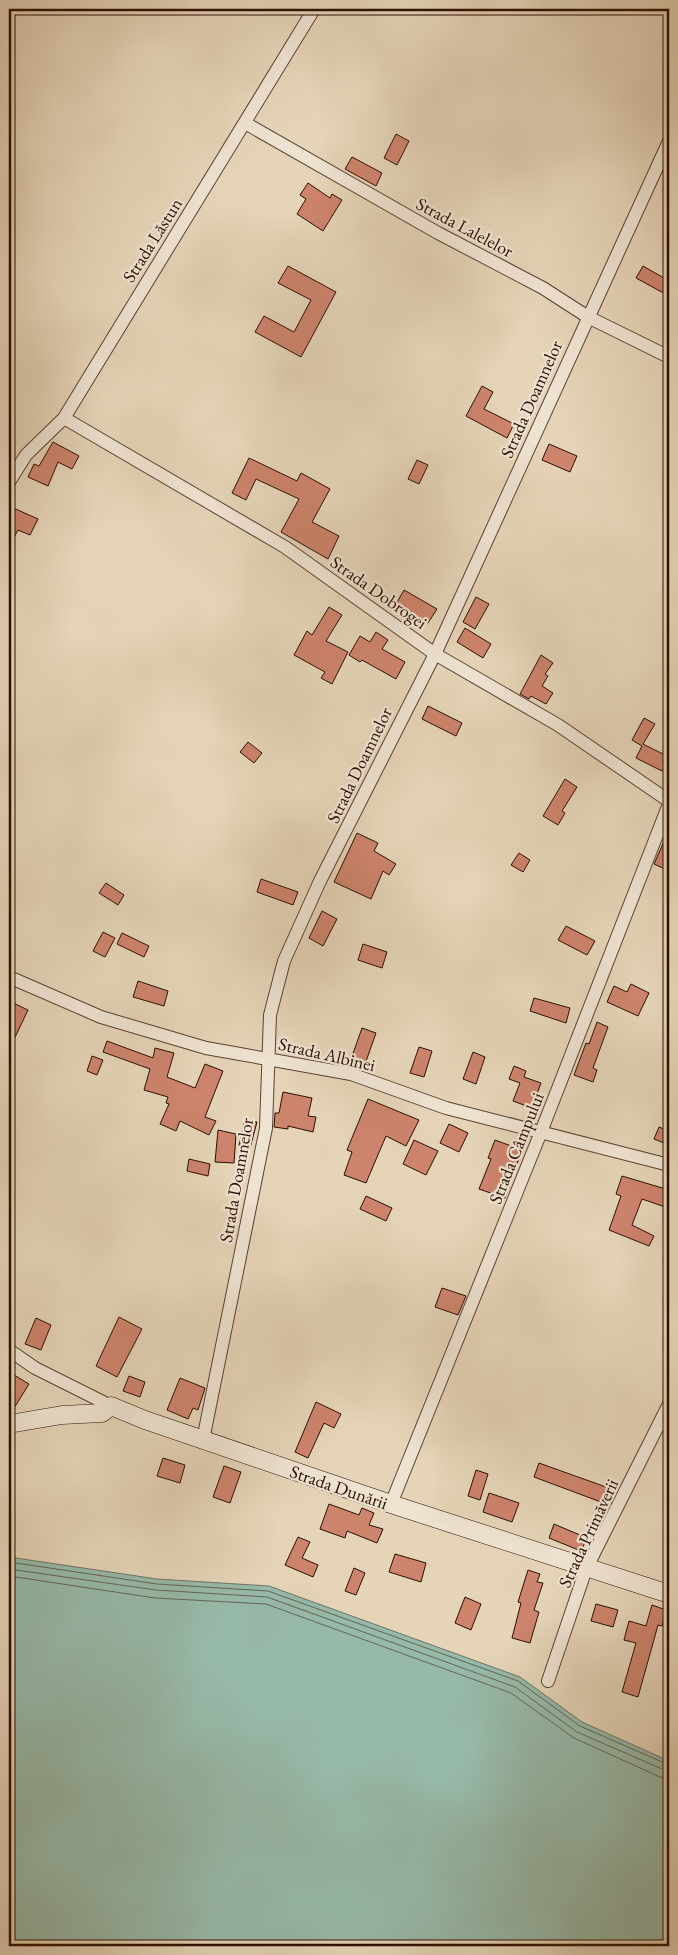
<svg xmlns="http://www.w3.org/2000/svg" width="678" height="1955" font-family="'EB Garamond',serif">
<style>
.water{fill:#97b9a9;stroke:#6c7566}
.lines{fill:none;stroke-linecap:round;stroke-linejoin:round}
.shore{stroke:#626455;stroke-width:1}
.building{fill:#cd846d;stroke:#2c0e01}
.street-casing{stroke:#5a402f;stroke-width:14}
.secondary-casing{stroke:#2c0e01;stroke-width:19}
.street{stroke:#eee3d1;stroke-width:12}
.secondary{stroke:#eee3d1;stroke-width:18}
.labels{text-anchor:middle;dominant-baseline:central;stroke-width:4.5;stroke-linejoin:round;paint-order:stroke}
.street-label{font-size:18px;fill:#2c0e01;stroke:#eee3d1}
</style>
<rect width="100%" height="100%" fill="#e5d4b8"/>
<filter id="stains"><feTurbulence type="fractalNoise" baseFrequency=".004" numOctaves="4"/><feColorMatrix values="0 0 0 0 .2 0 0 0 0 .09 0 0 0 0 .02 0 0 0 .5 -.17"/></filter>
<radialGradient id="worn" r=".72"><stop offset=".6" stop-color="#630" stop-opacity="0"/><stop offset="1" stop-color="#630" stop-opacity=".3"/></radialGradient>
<path class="water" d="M9,1557l148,22 112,7 251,91 62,45 87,39v185h-660z"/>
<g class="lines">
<path class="shore" d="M9,1562l148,22 111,7 250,90 62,45 89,39
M9,1569l147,21 111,7 248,90 62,45 92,40
M9,1576l146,22 111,6 245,89 63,45 86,39 9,2"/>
</g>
<path class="building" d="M396,134l13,7 -12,24 -13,-7z
M352,157l30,16 -6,13 -31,-17z
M308,183l22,15 2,-4 10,6 -19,31 -26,-17 9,-15 -6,-4z
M288,266l48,26 -35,65 -46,-25 9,-16 30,16 17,-32 -33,-17z
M643,266l26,15v15l-33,-18z
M482,386l11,6 -9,17 30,15 -7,14 -41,-22z
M53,442l26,14 -7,13 -14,-7 -10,24 -20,-9 6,-13 5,2z
M549,444l28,12 -7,16 -28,-12z
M249,458l48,23 4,-8 29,16 -18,33 27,14 -11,23 -47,-27 18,-33 -43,-20 -10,21 -14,-7z
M417,460l11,5 -9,19 -11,-5z
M9,506l29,13 -8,16 -12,-5 -9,17z
M404,590l33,19 -9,14 -32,-19z
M476,597l13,7 -14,25 -12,-7z
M329,607l13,8 -16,26 22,11 -16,32 -11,-6 4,-6 -31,-17 13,-24 5,4z
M465,628l26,16 -8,14 -26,-16z
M376,632l12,8 -6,9 23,13 -9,17 -34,-19 -2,2 -11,-7 11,-19 10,6z
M541,655l12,8 -8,11 3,2 -6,10 11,7 -7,11 -15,-8 -2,3 -9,-5z
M428,706l34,17 -6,13 -34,-17z
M644,718l11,6 -12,20 26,13 -7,14 -26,-13 6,-12 -10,-6z
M248,742l14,11 -8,10 -14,-11z
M565,779l12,8 -15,24 3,2 -7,12 -15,-9z
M669,830v41l-15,-7z
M357,833l21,10 -4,8 22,13 -7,11 -6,-4 -12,28 -37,-17z
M519,853l11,7 -7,12 -12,-7z
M261,879l37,13 -5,13 -36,-13z
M106,883l18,12 -6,10 -19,-12z
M322,911l15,8 -14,27 -14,-8z
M566,926l29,15 -8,14 -29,-15z
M103,932l12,6 -10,19 -12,-6z
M122,933l27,13 -5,11 -27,-13z
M363,944l24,8 -5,16 -24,-8z
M138,981l30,10 -4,15 -31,-9z
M631,984l18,9 -11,23 -31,-14 7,-16 13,6z
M534,998l36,10 -4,15 -36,-12z
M9,1001l19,9 -19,40z
M597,1022l11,5 -15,41 4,2 -4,12 -19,-7 12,-32 3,1z
M362,1028l14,5 -12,34 -14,-5z
M107,1041l46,17 2,-10 19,5 -7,24 28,11 10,-24 18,7 -18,46 11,4 -7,14 -29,-14 -4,10 -16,-7 9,-20 -3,-1 2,-6 -24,-7 6,-21 -47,-17z
M419,1047l13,4 -8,26 -14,-4z
M473,1052l12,5 -9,27 -13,-5z
M92,1056l11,4 -6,15 -10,-4z
M514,1066l12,5 -2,6 17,6 -9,25 -19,-7 7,-18 -11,-4z
M283,1092l29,6 -4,18 8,1 -3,15 -25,-6v3l-14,-2 1,-14h4z
M368,1099l51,21 -13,26 -20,-10 -20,47 -22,-8 8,-23 -5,-2z
M245,1119l12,3 -7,26 -11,-2z
M449,1124l19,9 -9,19 -19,-9z
M659,1127l10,4v14l-15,-6z
M218,1130l18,4 -2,29 -19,-1z
M414,1140l24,11 -12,24 -23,-11z
M495,1140l27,10 -17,48 -26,-9 12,-30 -3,-1z
M189,1159l21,5 -2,12 -21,-5z
M622,1176l47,14 -4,17 -23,-8 -10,26 22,11 -5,10 -40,-16 12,-34 -5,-2z
M366,1196l26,12 -6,13 -26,-12z
M442,1288l24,8 -8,19 -23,-8z
M119,1317l23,12 -25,48 -21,-11z
M36,1318l15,7 -10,25 -16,-6z
M9,1372l20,12 -18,29h-2z
M129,1376l16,6 -5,15 -17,-6z
M180,1378l25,10 -7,22 -5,-2 -5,11 -21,-9z
M316,1402l25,12 -7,14 -10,-5 -16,35 -13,-6z
M163,1458l22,7 -5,18 -23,-7z
M539,1463l67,24 -5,15 -67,-25z
M224,1466l17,6 -11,31 -17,-6z
M476,1470l12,4 -8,26 -12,-4z
M489,1493l30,10 -7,19 -29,-10z
M329,1504l30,11 3,-7 12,5 -5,12 14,4 -6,14 -30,-12 -2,7 -25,-9z
M554,1524l33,14 -6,13 -32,-13z
M298,1537l12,5 -8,16 16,7 -5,12 -28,-12z
M395,1554l31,9 -5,19 -32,-10z
M354,1568l11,5 -9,22 -11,-4z
M528,1570l12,4 -3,8 6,1 -9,27 5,2 -9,31 -18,-5 9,-35 -3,-1z
M465,1597l16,7 -10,26 -16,-7z
M596,1604l22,6 -5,17 -22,-6z
M652,1605l14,5 -4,16 -4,-1 -20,72 -16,-5 14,-49 -12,-3 5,-19 17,5z"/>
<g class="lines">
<g class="street-casing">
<path id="street" d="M245,123l193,110 105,55 45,29 81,40
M64,418l221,129 150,107 123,71 111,76
M9,482l17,-27 38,-37 250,-409
M9,977l92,40 105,31 145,26 95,34 223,57
M9,1350l26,18 76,38
M203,1440l63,-312 4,-113 14,-54 36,-80 115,-227 234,-513
M391,1504l150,-372 128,-328
M548,1681l38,-112 83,-165"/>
</g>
<g class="secondary-casing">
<path id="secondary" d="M9,1424l53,-9 40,-2 9,-7 34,14 246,84 278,90"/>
</g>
<use href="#street" class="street"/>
<use href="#secondary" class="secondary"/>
</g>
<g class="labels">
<g class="street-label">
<text transform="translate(465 227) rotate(28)">Strada Lalelelor</text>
<text transform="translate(152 240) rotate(-58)">Strada Lăstun</text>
<text transform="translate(531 399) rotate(-66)">Strada Doamnelor</text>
<text transform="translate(379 592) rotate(35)">Strada Dobrogei</text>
<text transform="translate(359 765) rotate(-64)">Strada Doamnelor</text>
<text transform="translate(327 1054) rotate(13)">Strada Albinei</text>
<text transform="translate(516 1148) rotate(-68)">Strada Câmpului</text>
<text transform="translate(236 1180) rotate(-80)">Strada Doamnelor</text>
<text transform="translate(339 1487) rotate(19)">Strada Dunării</text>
<text transform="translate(588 1533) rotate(-65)">Strada Primăverii</text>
</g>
</g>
<rect width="678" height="1955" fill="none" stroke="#e5d4b8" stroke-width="30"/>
<rect x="10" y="10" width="658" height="1935" fill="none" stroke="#2c0e01" stroke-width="2.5"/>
<rect x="15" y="15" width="648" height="1925" fill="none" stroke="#2c0e01"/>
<rect width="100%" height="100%" filter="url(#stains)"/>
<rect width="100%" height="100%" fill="url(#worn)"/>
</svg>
